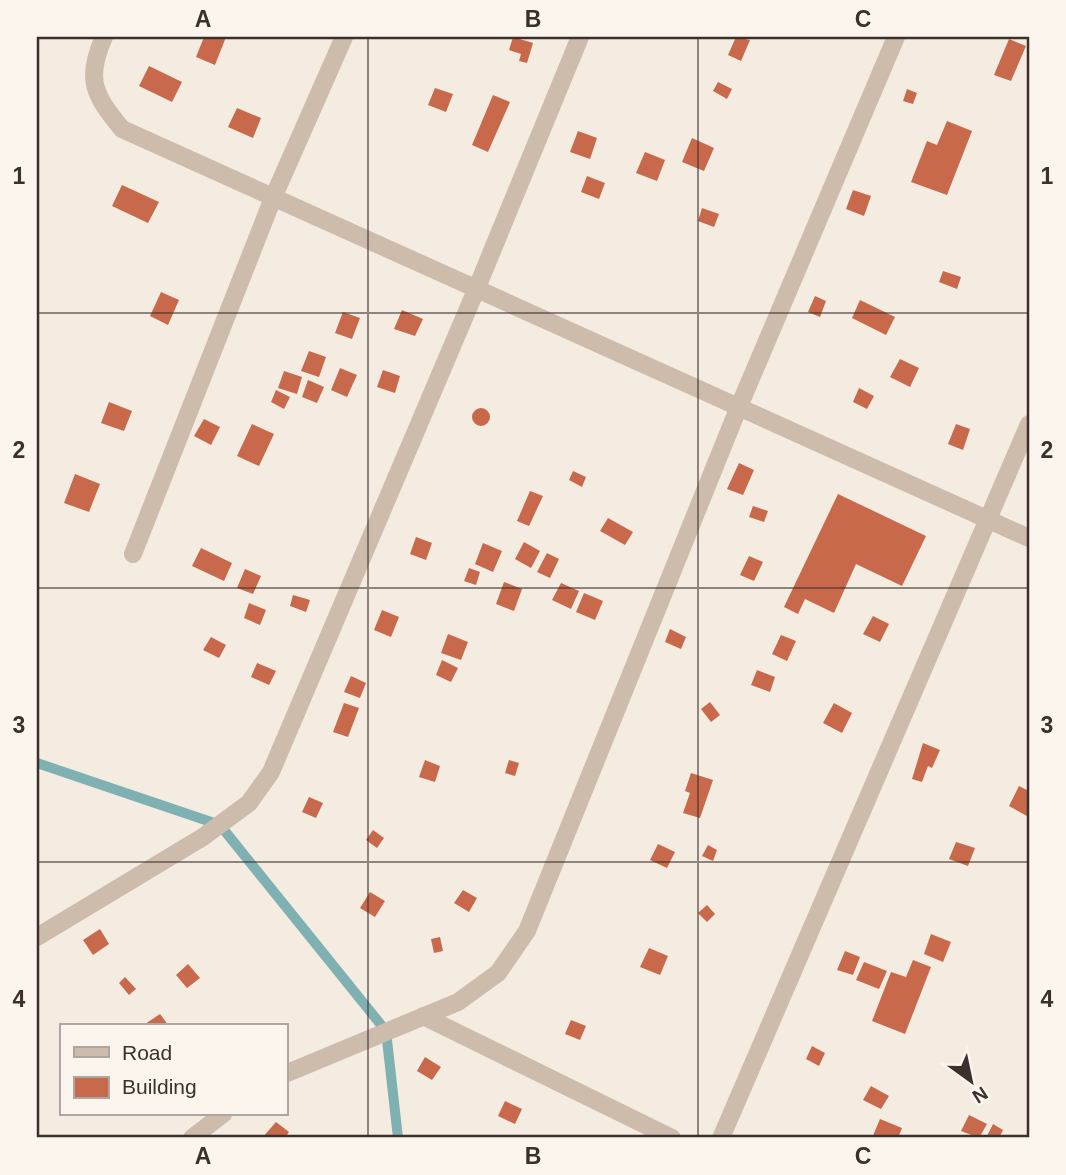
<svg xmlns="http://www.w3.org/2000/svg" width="1066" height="1175" font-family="Arial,sans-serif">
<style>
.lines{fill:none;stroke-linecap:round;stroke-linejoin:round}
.stream{stroke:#7fb0b2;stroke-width:10}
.building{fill:#c8694b}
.minor{stroke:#cdbbac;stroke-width:18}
.grid{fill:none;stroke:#3b302b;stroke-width:2;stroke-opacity:0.55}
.neatline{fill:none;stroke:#3b302b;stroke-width:2.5}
.grid-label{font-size:23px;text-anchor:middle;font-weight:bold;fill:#3b302b}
</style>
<rect width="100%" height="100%" fill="#f4ebe1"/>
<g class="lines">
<path class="stream" d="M37,763l183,62 166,206 12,107"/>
</g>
<path class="building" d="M204,37h22l-11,28 -19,-8z
M513,37l20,6 -6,20 -8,-2 2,-7 -12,-4z
M736,37l14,3 -9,21 -13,-6z
M1009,39l17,7 -15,35 -17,-6z
M149,66l33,16 -10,20 -33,-16z
M718,82l14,7 -5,10 -14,-8z
M435,88l18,6 -7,18 -18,-7z
M907,89l10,4 -4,11 -10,-3z
M493,95l17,7 -22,50 -16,-7z
M237,108l24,10 -8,20 -25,-11z
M947,121l25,10 -25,64 -36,-13 16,-41 10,4z
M578,131l19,7 -7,21 -20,-7z
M692,138l22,10 -10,23 -22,-9z
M645,152l20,8 -8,21 -21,-8z
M587,176l18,7 -6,16 -18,-7z
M122,185l37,17 -11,21 -36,-17z
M853,190l18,6 -7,20 -18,-7z
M702,208l17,6 -5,13 -16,-6z
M943,271l18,6 -4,12 -18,-7z
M161,292l18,8 -11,25 -18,-9z
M815,296l11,5 -6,16 -12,-5z
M860,300l35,17 -9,18 -34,-17z
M402,310l21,9 -8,17 -21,-7z
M343,312l17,6 -8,21 -17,-6z
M309,351l17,6 -7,20 -18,-6z
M900,359l19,9 -9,19 -20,-10z
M340,368l17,7 -10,22 -16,-7z
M383,370l17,6 -5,17 -18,-6z
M284,371l18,6 -5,17 -19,-6z
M308,380l16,7 -7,16 -15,-6z
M859,388l15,8 -7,13 -14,-7z
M276,390l14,7 -6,12 -13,-7z
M109,402l23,9 -8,20 -23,-8z
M472 417a9 9 0 1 1 18 0a9 9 0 1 1-18 0Z
M204,419l16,8 -9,18 -17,-9z
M252,424l22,10 -15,32 -22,-10z
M956,424l14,5 -7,21 -15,-6z
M739,463l15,7 -11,25 -16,-6z
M573,471l13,6 -4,10 -13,-7z
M75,474l25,10 -11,28 -25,-9z
M530,491l13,5 -14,30 -12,-5z
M838,494l88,42 -24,50 -46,-22 -22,49 -29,-14 -7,15 -14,-7z
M753,506l15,5 -4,11 -15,-5z
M608,518l25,14 -8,13 -25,-14z
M416,537l16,6 -6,17 -16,-6z
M524,542l16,9 -9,17 -16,-9z
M483,543l19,8 -9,21 -18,-8z
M201,548l31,15 -8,18 -32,-15z
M547,553l12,6 -9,19 -13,-6z
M749,556l14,6 -9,19 -14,-6z
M469,568l11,4 -4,13 -12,-4z
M245,569l16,7 -8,18 -16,-6z
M504,582l18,7 -8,22 -18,-7z
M561,583l18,8 -8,18 -19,-9z
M584,593l19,8 -8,19 -19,-8z
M293,595l17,5 -4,12 -16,-6z
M249,603l17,7 -6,15 -16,-7z
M382,610l17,7 -8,20 -17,-7z
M873,616l16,8 -9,18 -17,-8z
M670,629l16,8 -5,12 -16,-7z
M448,634l20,8 -7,18 -20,-7z
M781,635l15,6 -9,20 -15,-7z
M211,637l15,8 -7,13 -16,-8z
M442,660l16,8 -7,14 -15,-7z
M257,663l19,8 -7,14 -18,-8z
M757,670l18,7 -5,15 -19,-7z
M351,676l15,7 -6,15 -16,-6z
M710,702l10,13 -9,7 -10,-13z
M344,703l15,5 -11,29 -15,-5z
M834,703l18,10 -10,20 -19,-10z
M923,743l17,7 -8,18 -4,-2 -6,16 -10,-3z
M425,760l15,6 -5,16 -16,-5z
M509,760l10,3 -4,13 -10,-3z
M691,773l22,7 -13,38 -17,-5 7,-20 -5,-2z
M1019,786l10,5 -2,25 -18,-10z
M309,797l14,6 -7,15 -14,-6z
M373,830l11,8 -7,10 -11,-8z
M956,842l19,6 -7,18 -19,-7z
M658,844l17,8 -8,16 -17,-8z
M708,845l9,5 -4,11 -11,-5z
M463,890l14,8 -8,14 -15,-9z
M370,892l15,9 -10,16 -15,-9z
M707,905l8,9 -8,8 -9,-9z
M100,929l9,15 -16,11 -10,-15z
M931,934l20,8 -8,20 -19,-8z
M440,937l3,14 -9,2 -3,-14z
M649,948l19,8 -8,19 -20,-8z
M845,951l15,6 -7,18 -16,-5z
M913,960l18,7 -26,67 -33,-13 19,-49 15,5z
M864,962l23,9 -8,18 -23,-9z
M188,964l12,14 -13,10 -11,-13z
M125,977l11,12 -7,6 -10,-12z
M160,1014l9,12h-27z
M571,1020l15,6 -6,14 -15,-6z
M812,1046l13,7 -6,13 -13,-7z
M425,1057l16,10 -9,13 -15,-9z
M871,1086l18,10 -8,13 -18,-9z
M505,1101l17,8 -7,15 -17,-8z
M969,1115l18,9 -8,14 -18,-7z
M880,1119l22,9 -4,10h-26z
M276,1122l13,10 -4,6h-23z
M993,1124l10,6 -4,8h-13z"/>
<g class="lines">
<path class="minor" d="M104,37c-19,42 -10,58 18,92l907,409
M133,554l140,-356 71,-161
M37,937l166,-100 46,-34 22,-31 205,-482 104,-253
M423,1016l249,122
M285,1074l173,-72 40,-29 29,-42 211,-522 158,-372
M192,1138l31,-24
M721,1138l308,-714"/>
</g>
<path class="grid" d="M368,37v1101M698,37v1101M37,313h992M37,588h992M37,862h992"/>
<rect width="1066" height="1175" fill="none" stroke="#fbf5ee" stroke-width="77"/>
<rect x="60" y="1024" width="228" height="91" fill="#fbf5ee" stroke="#aea6a0" stroke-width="2"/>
<rect x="74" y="1047" width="35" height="10" fill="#cdbbac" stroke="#aea6a0" stroke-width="2"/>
<text x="122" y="1060" font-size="21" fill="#3b302b">Road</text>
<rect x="74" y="1077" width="35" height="21" fill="#c8694b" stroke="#aea6a0" stroke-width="2"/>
<text x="122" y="1094" font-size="21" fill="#3b302b">Building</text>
<g transform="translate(971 1081) rotate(147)" stroke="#fbf5ee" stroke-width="5" paint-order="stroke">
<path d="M0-5L12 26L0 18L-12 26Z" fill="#3b302b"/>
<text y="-10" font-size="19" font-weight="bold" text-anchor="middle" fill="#3b302b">N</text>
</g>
<rect x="38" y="38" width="990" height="1098" class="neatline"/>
<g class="grid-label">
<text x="203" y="27">A</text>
<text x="533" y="27">B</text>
<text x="863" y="27">C</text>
<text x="19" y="184">1</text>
<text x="1047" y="184">1</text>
<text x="19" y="458">2</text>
<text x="1047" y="458">2</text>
<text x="19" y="733">3</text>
<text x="1047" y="733">3</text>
<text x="19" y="1007">4</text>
<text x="1047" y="1007">4</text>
<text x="203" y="1164">A</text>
<text x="533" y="1164">B</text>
<text x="863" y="1164">C</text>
</g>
</svg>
